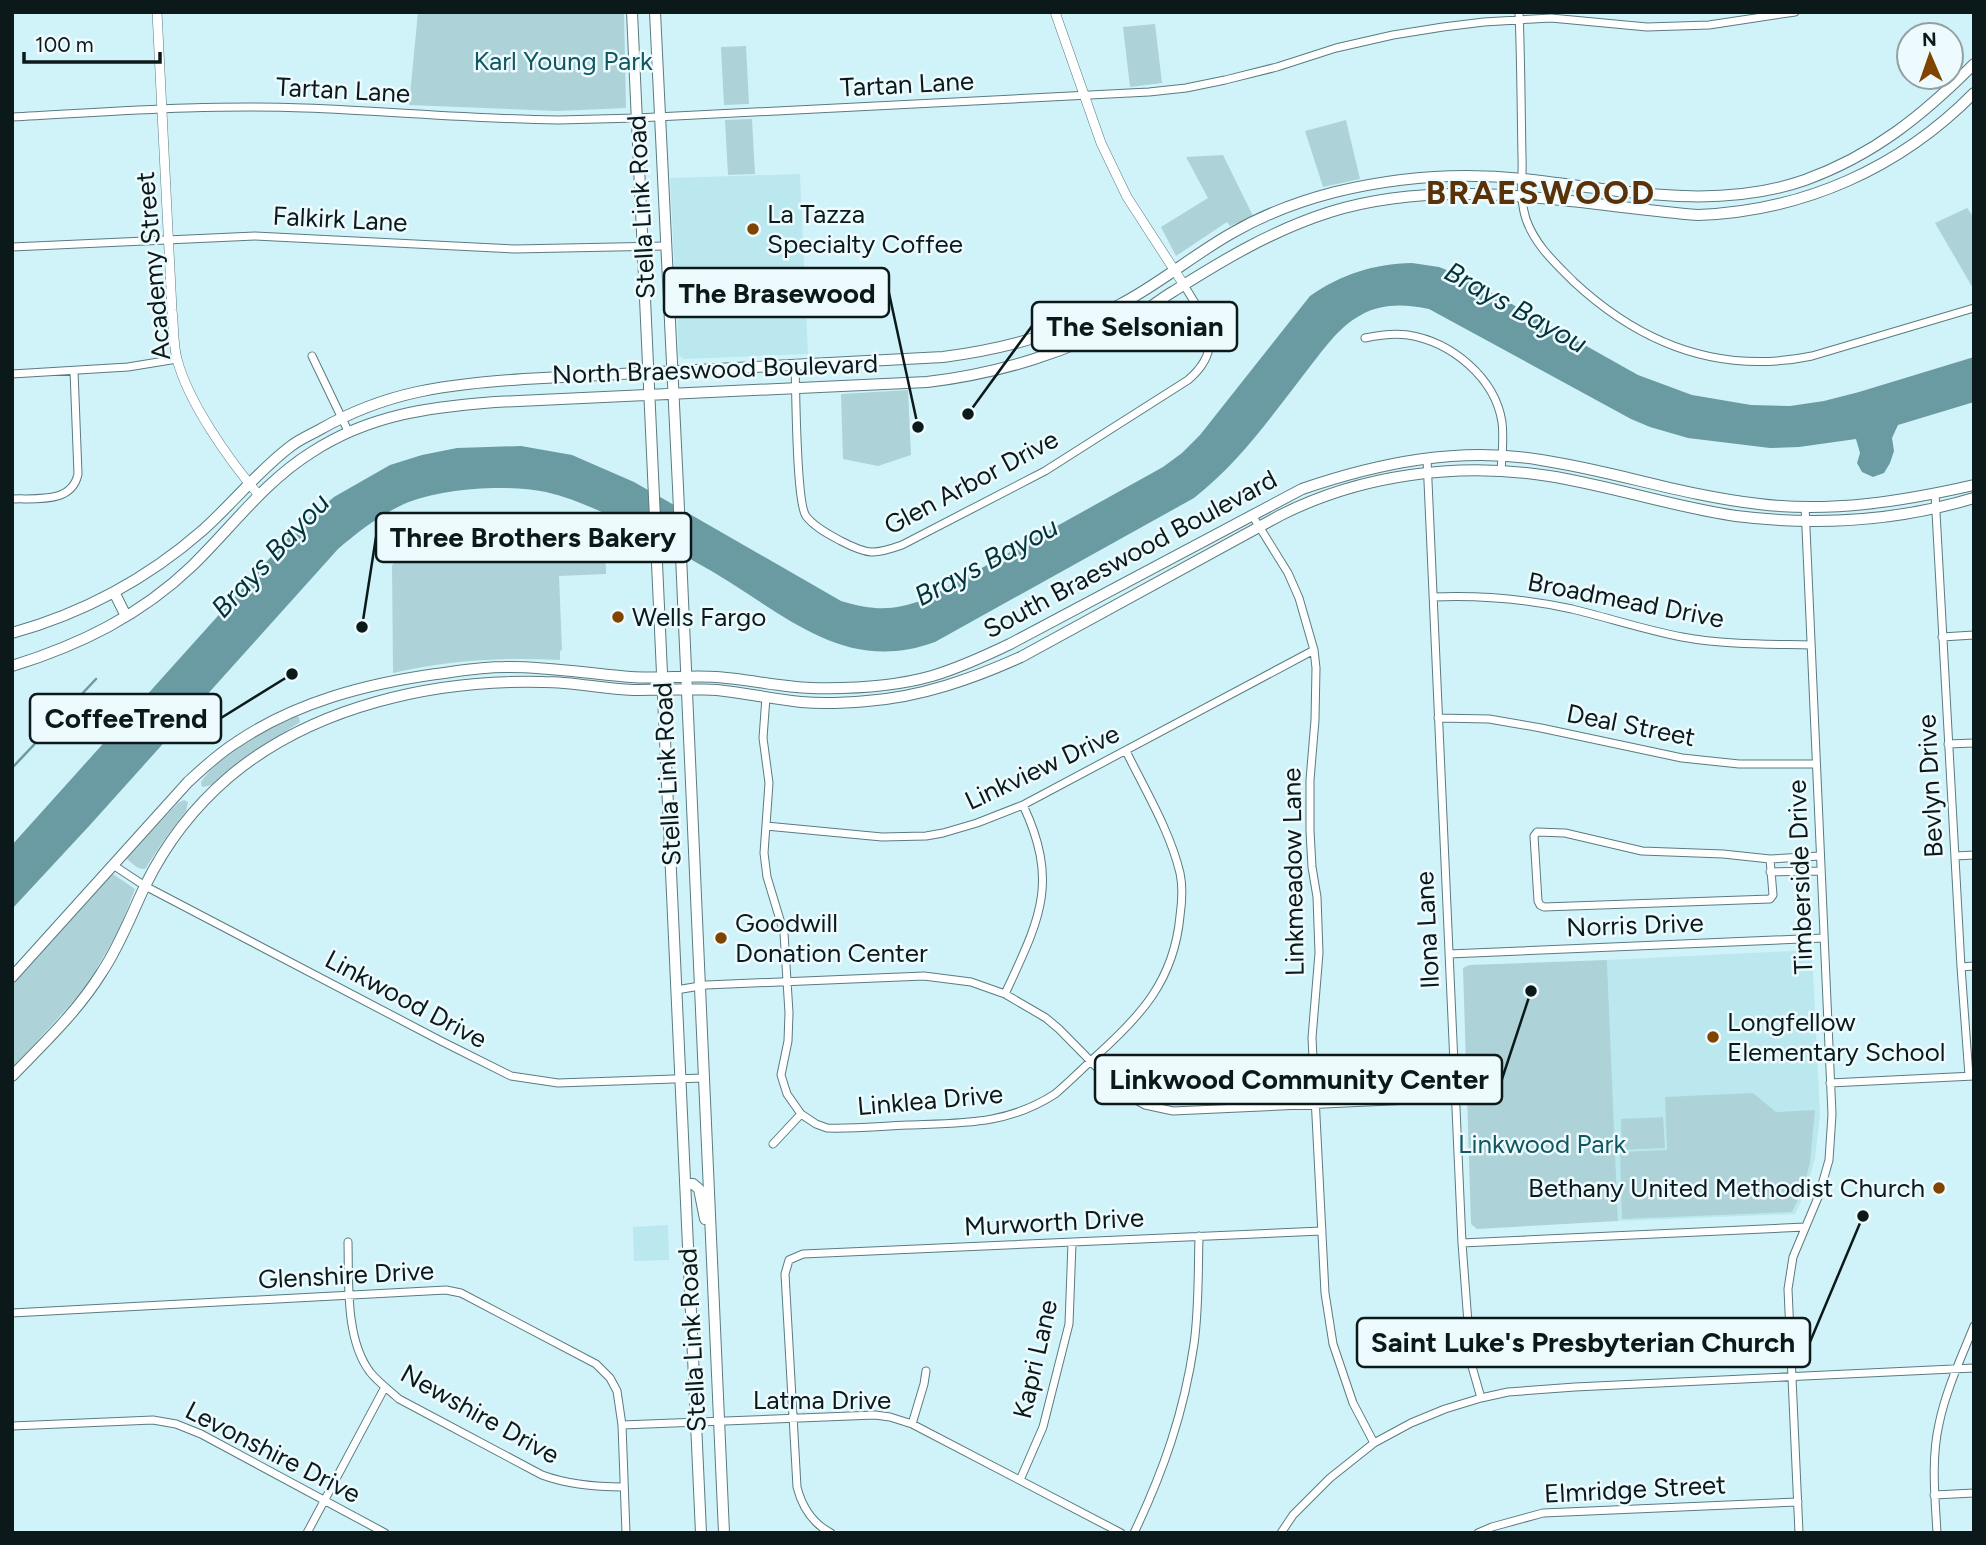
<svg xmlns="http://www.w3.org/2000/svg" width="1986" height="1545" font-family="Figtree,sans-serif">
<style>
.built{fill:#bbe8ef}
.green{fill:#add3d9}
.water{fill:#6a9ba3}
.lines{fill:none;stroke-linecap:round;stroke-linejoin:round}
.stream{stroke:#6a9ba3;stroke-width:2.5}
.minor-casing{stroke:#5b7b81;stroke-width:9}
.tertiary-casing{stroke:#5b7b81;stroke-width:10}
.secondary-casing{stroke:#5b7b81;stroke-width:12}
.minor{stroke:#fff;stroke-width:7}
.tertiary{stroke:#fff;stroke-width:9}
.secondary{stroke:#fff;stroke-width:10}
.poi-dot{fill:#814400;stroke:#edfbfe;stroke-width:2.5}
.labels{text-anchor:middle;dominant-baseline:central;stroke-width:5;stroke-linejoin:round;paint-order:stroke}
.park-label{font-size:26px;fill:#115761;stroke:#edfbfe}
.street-label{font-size:26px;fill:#0c191b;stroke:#edfbfe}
.poi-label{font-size:26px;fill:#0c191b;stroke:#edfbfe;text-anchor:start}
.water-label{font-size:28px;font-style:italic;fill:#01333a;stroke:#edfbfe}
.district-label{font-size:33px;font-weight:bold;letter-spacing:2px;fill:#5b3107;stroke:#edfbfe}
.leader{fill:none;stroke:#0c191b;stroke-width:2.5}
.callout-dot{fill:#0c191b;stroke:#edfbfe;stroke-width:2.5}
.callout{fill:#edfbfe;stroke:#0c191b;stroke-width:2.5}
.callout-label{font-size:28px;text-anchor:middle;font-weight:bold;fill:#0c191b}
</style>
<rect width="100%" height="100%" fill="#cff3f8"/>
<path class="built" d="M800,174l8,180 -124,5 -5,-3 -9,-178z
M1812,950l8,165 -5,43 -9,33 -11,23 -177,7 -11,-261z
M668,1225l1,35 -35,1 -1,-34z"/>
<path class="green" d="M418,12h206l2,96 -69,3 -148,-6z
M1155,24l7,59 -32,4 -7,-60z
M746,46l3,58 -25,1 -3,-58z
M752,119l3,55 -27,1 -3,-55z
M1346,120l14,59 -37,8 -18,-56z
M1223,155l30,61 -23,10 -3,-4 -51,34 -15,-29 47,-29 -22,-41z
M1967,208l7,9v73l-39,-67z
M908,390l3,65 -33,11 -35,-7 -2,-65z
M501,530l49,7 22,7 31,15 3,6v9l-47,2 3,74 -2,1v9c-58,-3 -110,0 -167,13l-1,-108 3,-3 75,-30z
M295,716l4,1 1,5 -53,35 -35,28 -10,2 -1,-5c15,-23 68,-58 94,-66z
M184,800l4,2 -2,9 -22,29 -19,29c-7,1 -13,-6 -18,-10l2,-4 49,-52z
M113,874l22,15 -16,41 -33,57 -74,82v-84l97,-109z
M1607,960l11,261 -141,8 -6,-5 -8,-256 6,-3z
M1753,1093l23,19 39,-2 -5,53 -7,26 -11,23 -170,7 -2,-67 47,-2 -2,-53z
M1663,1117l2,31 -43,2 -1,-31z"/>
<path class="water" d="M1412,263l27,4 23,9 176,99 54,20 59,10 39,1 34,-5 35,-9 115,-35v45l-76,23 -6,13 2,13 -4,12 -6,10 -11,4 -11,-5 -5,-9 3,-10 -4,-14 -57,8 -29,1 -82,-10 -38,-11 -19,-8 -202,-110c-24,-5 -47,-6 -68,6 -23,12 -40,38 -56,58 -34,44 -66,90 -111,125l-259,144c-82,30 -138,-17 -204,-59 -25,-16 -52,-30 -78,-45 -34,-18 -69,-37 -107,-46 -40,-8 -104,-4 -142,12 -24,11 -45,27 -66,45l-248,276 -78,84v-64l284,-316 38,-32 56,-32 32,-10 35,-7 64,-2 51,9 62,27 207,119c35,10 51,10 85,-2l237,-132 19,-14 18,-18 110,-139c32,-22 63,-32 102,-33z"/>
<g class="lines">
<path class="stream" d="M12,768l84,-89"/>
<g class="minor-casing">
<path id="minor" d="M1519,12c2,48 2,96 3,144 1,21 -3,42 4,63 9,26 29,44 48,63 68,63 146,93 238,74l162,-48
M12,117c97,-5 195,-13 292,-9 84,3 169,11 254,12l79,-2 512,-26 37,-4 39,-8 52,-13 59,-19 57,-13 50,-8 41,-5 67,-4 96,9 62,-2 86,-13
M12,247l243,-11 260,13 150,-3
M1365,338c14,-3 29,-5 43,-3 44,7 87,43 94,87 2,16 0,34 -1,49
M312,356l37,77
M795,365c1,25 1,137 11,151 8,11 24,19 35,25 27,14 33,14 61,4l143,-74 143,-91c39,-33 17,-60 -4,-95
M12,374l116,-7 49,-8
M1427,459l35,784 9,120 10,35
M1935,494l26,473 8,109
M12,499c24,-1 60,5 66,-25l-4,-103
M1252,515l36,58 11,25 15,52 2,18 -1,52 -5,60v51l2,36 5,30 2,56 -7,85 13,255 8,51 20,59 21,40
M1433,597c47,-2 93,2 139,12 37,9 73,21 110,28 43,8 86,7 129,8
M1942,637l32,-2
M766,697l-3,41 6,45 -5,70 3,24 17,56 5,80 -1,28 -7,34 6,19 14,20 15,10 11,4c27,1 54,-2 81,-3 55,-2 99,0 147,-31 13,-11 26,-24 39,-36 46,-41 80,-77 86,-142 2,-14 3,-29 0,-43 -10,-42 -35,-83 -54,-122
M1438,718l51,1 52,9 141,30 57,6h77
M1948,744l26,-1
M766,826l116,11 44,-1 17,-3 34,-10 46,-18 291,-155
M1955,856l19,-1
M1770,859l3,36 -3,4 -226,8 -4,-2 -2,-4 -4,-65 3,-4 28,1 77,18 81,3 47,5 50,-3
M113,865l32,21 296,155 70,35 47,7 145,-5
M1770,872l51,-1
M1449,954l375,-16
M1961,967l13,-1
M676,990l30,-5 218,-9 47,6 34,12 41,24 13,11 62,63 24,13 28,6 282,-13
M1005,994c34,-74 55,-110 18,-189
M1830,1083l144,-7
M773,1144l28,-30
M348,1242c1,40 -3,97 22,130 8,10 19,18 29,27l143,76c27,10 54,12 82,12
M1462,1243l343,-16
M12,1313l434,-23 15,3 135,71 14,14 7,13 5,34 4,108
M912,1424l12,-40 2,-13
M622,1425l253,-10 15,2 22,7 209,109
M12,1426l141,-6 23,4 25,10 184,99
M1020,1480l23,-53 26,-103 3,-81
M1934,1495l40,-2
M307,1533l78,-146
M831,1533c-19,-10 -29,-26 -34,-46l-12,-213 4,-14 14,-6 519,-23
M1134,1533c30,-63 50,-121 60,-189 5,-36 4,-72 5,-108
M1281,1533l12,-18 37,-37 44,-35 37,-20 34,-14 36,-11 27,-6 67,-5 399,-19
M1478,1533l14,-6 51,-14 255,-11
M1799,1533l-11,-244 5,-32 26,-62 10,-35 3,-46 -27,-608
M1937,1533c-2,-36 -6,-74 2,-109 7,-34 22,-66 35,-98"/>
</g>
<g class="tertiary-casing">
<path id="tertiary" d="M157,12l15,298c2,16 1,34 5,49 11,43 52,101 81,135
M1055,12l46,131 26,54 57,88"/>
</g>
<g class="secondary-casing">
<path id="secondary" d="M632,12l69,1521
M655,12l23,475 46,1046
M115,594l11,22
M12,633c72,-20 135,-54 191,-103 30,-27 56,-60 88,-84 9,-7 19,-11 28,-16 70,-40 127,-45 205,-51l419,-22c62,-8 120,-24 176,-52 39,-20 74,-50 113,-72 31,-18 68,-32 103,-41 62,-15 125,-20 188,-13 93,10 191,33 282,1 69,-25 118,-65 169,-116
M12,666c68,-21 129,-51 180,-100 40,-39 72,-84 120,-114 57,-37 117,-45 183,-50l432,-20c75,-9 140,-30 207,-65 14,-7 26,-18 40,-26 49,-31 99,-61 156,-79 119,-37 247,-7 368,3 106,-4 202,-47 276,-122
M12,977l176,-195c15,-14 31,-29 49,-40 59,-40 129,-58 199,-68 23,-3 45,-7 68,-7 43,-1 85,7 127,10 28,2 57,-2 85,0 32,2 63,10 95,11 40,1 82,-1 121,-12 27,-8 53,-20 78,-32l292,-155c76,-26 158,-43 239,-29 73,11 144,36 218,44 72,9 145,-3 215,-19
M12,1076c32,-33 66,-65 90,-104 18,-27 29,-57 43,-86 20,-41 49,-79 84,-109 84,-71 206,-98 315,-95 30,0 59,7 89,8 28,0 56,-2 84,0 28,3 56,9 84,12 21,2 44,1 66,-1 54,-4 105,-22 154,-44l258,-141c82,-42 179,-54 270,-40 63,10 124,31 187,40 79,10 161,5 238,-18
M685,1184h8l6,5 6,30"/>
</g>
<use href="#minor" class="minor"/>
<use href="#tertiary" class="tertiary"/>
<use href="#secondary" class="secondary"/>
</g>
<g class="poi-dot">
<circle cx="753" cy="229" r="7"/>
<circle cx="618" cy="617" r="7"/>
<circle cx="721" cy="938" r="7"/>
<circle cx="1713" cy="1037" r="7"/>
<circle cx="1939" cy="1188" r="7"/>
</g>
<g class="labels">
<g class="park-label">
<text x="563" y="61">Karl Young Park</text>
<text x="1542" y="1144">Linkwood Park</text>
</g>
<g class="street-label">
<text transform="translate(907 84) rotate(-3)">Tartan Lane</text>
<text transform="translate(343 90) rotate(3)">Tartan Lane</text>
<text transform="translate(641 207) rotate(-93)">Stella Link Road</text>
<text transform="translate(340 219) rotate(3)">Falkirk Lane</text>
<text transform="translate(153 266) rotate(-95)">Academy Street</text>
<text transform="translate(715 369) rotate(-2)">North Braeswood Boulevard</text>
<text transform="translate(971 482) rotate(-28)">Glen Arbor Drive</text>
<text transform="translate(1130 554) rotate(-28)">South Braeswood Boulevard</text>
<text transform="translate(1626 600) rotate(11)">Broadmead Drive</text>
<text transform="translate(1631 725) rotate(11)">Deal Street</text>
<text transform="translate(1042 767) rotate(-25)">Linkview Drive</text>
<text transform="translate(667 774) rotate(-93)">Stella Link Road</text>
<text transform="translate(1930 786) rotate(-93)">Bevlyn Drive</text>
<text transform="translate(1293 872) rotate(-91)">Linkmeadow Lane</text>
<text transform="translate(1800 877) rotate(-92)">Timberside Drive</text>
<text transform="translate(1635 925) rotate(-2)">Norris Drive</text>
<text transform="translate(1427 930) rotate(-93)">Ilona Lane</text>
<text transform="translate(406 999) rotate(28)">Linkwood Drive</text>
<text transform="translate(930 1100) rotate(-5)">Linklea Drive</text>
<text transform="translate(1054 1222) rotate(-3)">Murworth Drive</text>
<text transform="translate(346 1275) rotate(-3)">Glenshire Drive</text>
<text transform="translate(692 1340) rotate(-93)">Stella Link Road</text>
<text transform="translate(1035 1359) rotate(-77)">Kapri Lane</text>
<text x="822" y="1400">Latma Drive</text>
<text transform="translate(480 1414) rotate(29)">Newshire Drive</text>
<text transform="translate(273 1452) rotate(27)">Levonshire Drive</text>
<text transform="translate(1635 1489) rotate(-3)">Elmridge Street</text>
</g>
<g class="poi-label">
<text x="767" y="214">La Tazza<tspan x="767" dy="30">Specialty Coffee</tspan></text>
<text x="632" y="617">Wells Fargo</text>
<text x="735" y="923">Goodwill<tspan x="735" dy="30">Donation Center</tspan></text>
<text x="1727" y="1022">Longfellow<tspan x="1727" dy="30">Elementary School</tspan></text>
<text x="1925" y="1188" text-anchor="end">Bethany United Methodist Church</text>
</g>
<g class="water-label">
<text transform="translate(1516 307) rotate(29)">Brays Bayou</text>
<text transform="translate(270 555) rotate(-47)">Brays Bayou</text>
<text transform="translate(986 561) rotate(-28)">Brays Bayou</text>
</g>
<g class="district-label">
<text x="1541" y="192">BRAESWOOD</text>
</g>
</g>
<path class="leader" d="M918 427L889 293M968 414L1032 326M362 627L376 537M292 674L221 718M1531 991L1502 1079M1863 1216L1810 1342"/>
<g class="callout-dot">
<circle cx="918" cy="427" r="7"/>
<circle cx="968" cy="414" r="7"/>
<circle cx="362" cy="627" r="7"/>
<circle cx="292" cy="674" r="7"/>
<circle cx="1531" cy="991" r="7"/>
<circle cx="1863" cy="1216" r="7"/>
</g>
<g class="callout">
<rect x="664" y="268" width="225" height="49" rx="7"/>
<rect x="1032" y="302" width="205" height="49" rx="7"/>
<rect x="376" y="513" width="315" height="49" rx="7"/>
<rect x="30" y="694" width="191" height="49" rx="7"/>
<rect x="1095" y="1055" width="407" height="49" rx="7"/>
<rect x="1357" y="1318" width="453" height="49" rx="7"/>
</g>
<g class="callout-label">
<text x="777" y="303">The Brasewood</text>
<text x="1135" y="336">The Selsonian</text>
<text x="533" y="547">Three Brothers Bakery</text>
<text x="126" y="728">CoffeeTrend</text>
<text x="1299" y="1089">Linkwood Community Center</text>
<text x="1583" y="1352">Saint Luke's Presbyterian Church</text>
</g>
<rect width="1986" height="1545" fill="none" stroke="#0c191b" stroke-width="28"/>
<g transform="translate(1930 56) rotate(358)"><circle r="33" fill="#edfbfe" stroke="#93a1a3" stroke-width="2"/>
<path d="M0-5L12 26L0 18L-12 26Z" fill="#814400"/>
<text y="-10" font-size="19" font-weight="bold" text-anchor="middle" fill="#0c191b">N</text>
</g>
<path d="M24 52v10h136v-10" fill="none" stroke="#0c191b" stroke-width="3.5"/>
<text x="35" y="52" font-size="21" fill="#0c191b" stroke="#edfbfe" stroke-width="5" paint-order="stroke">100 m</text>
</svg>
